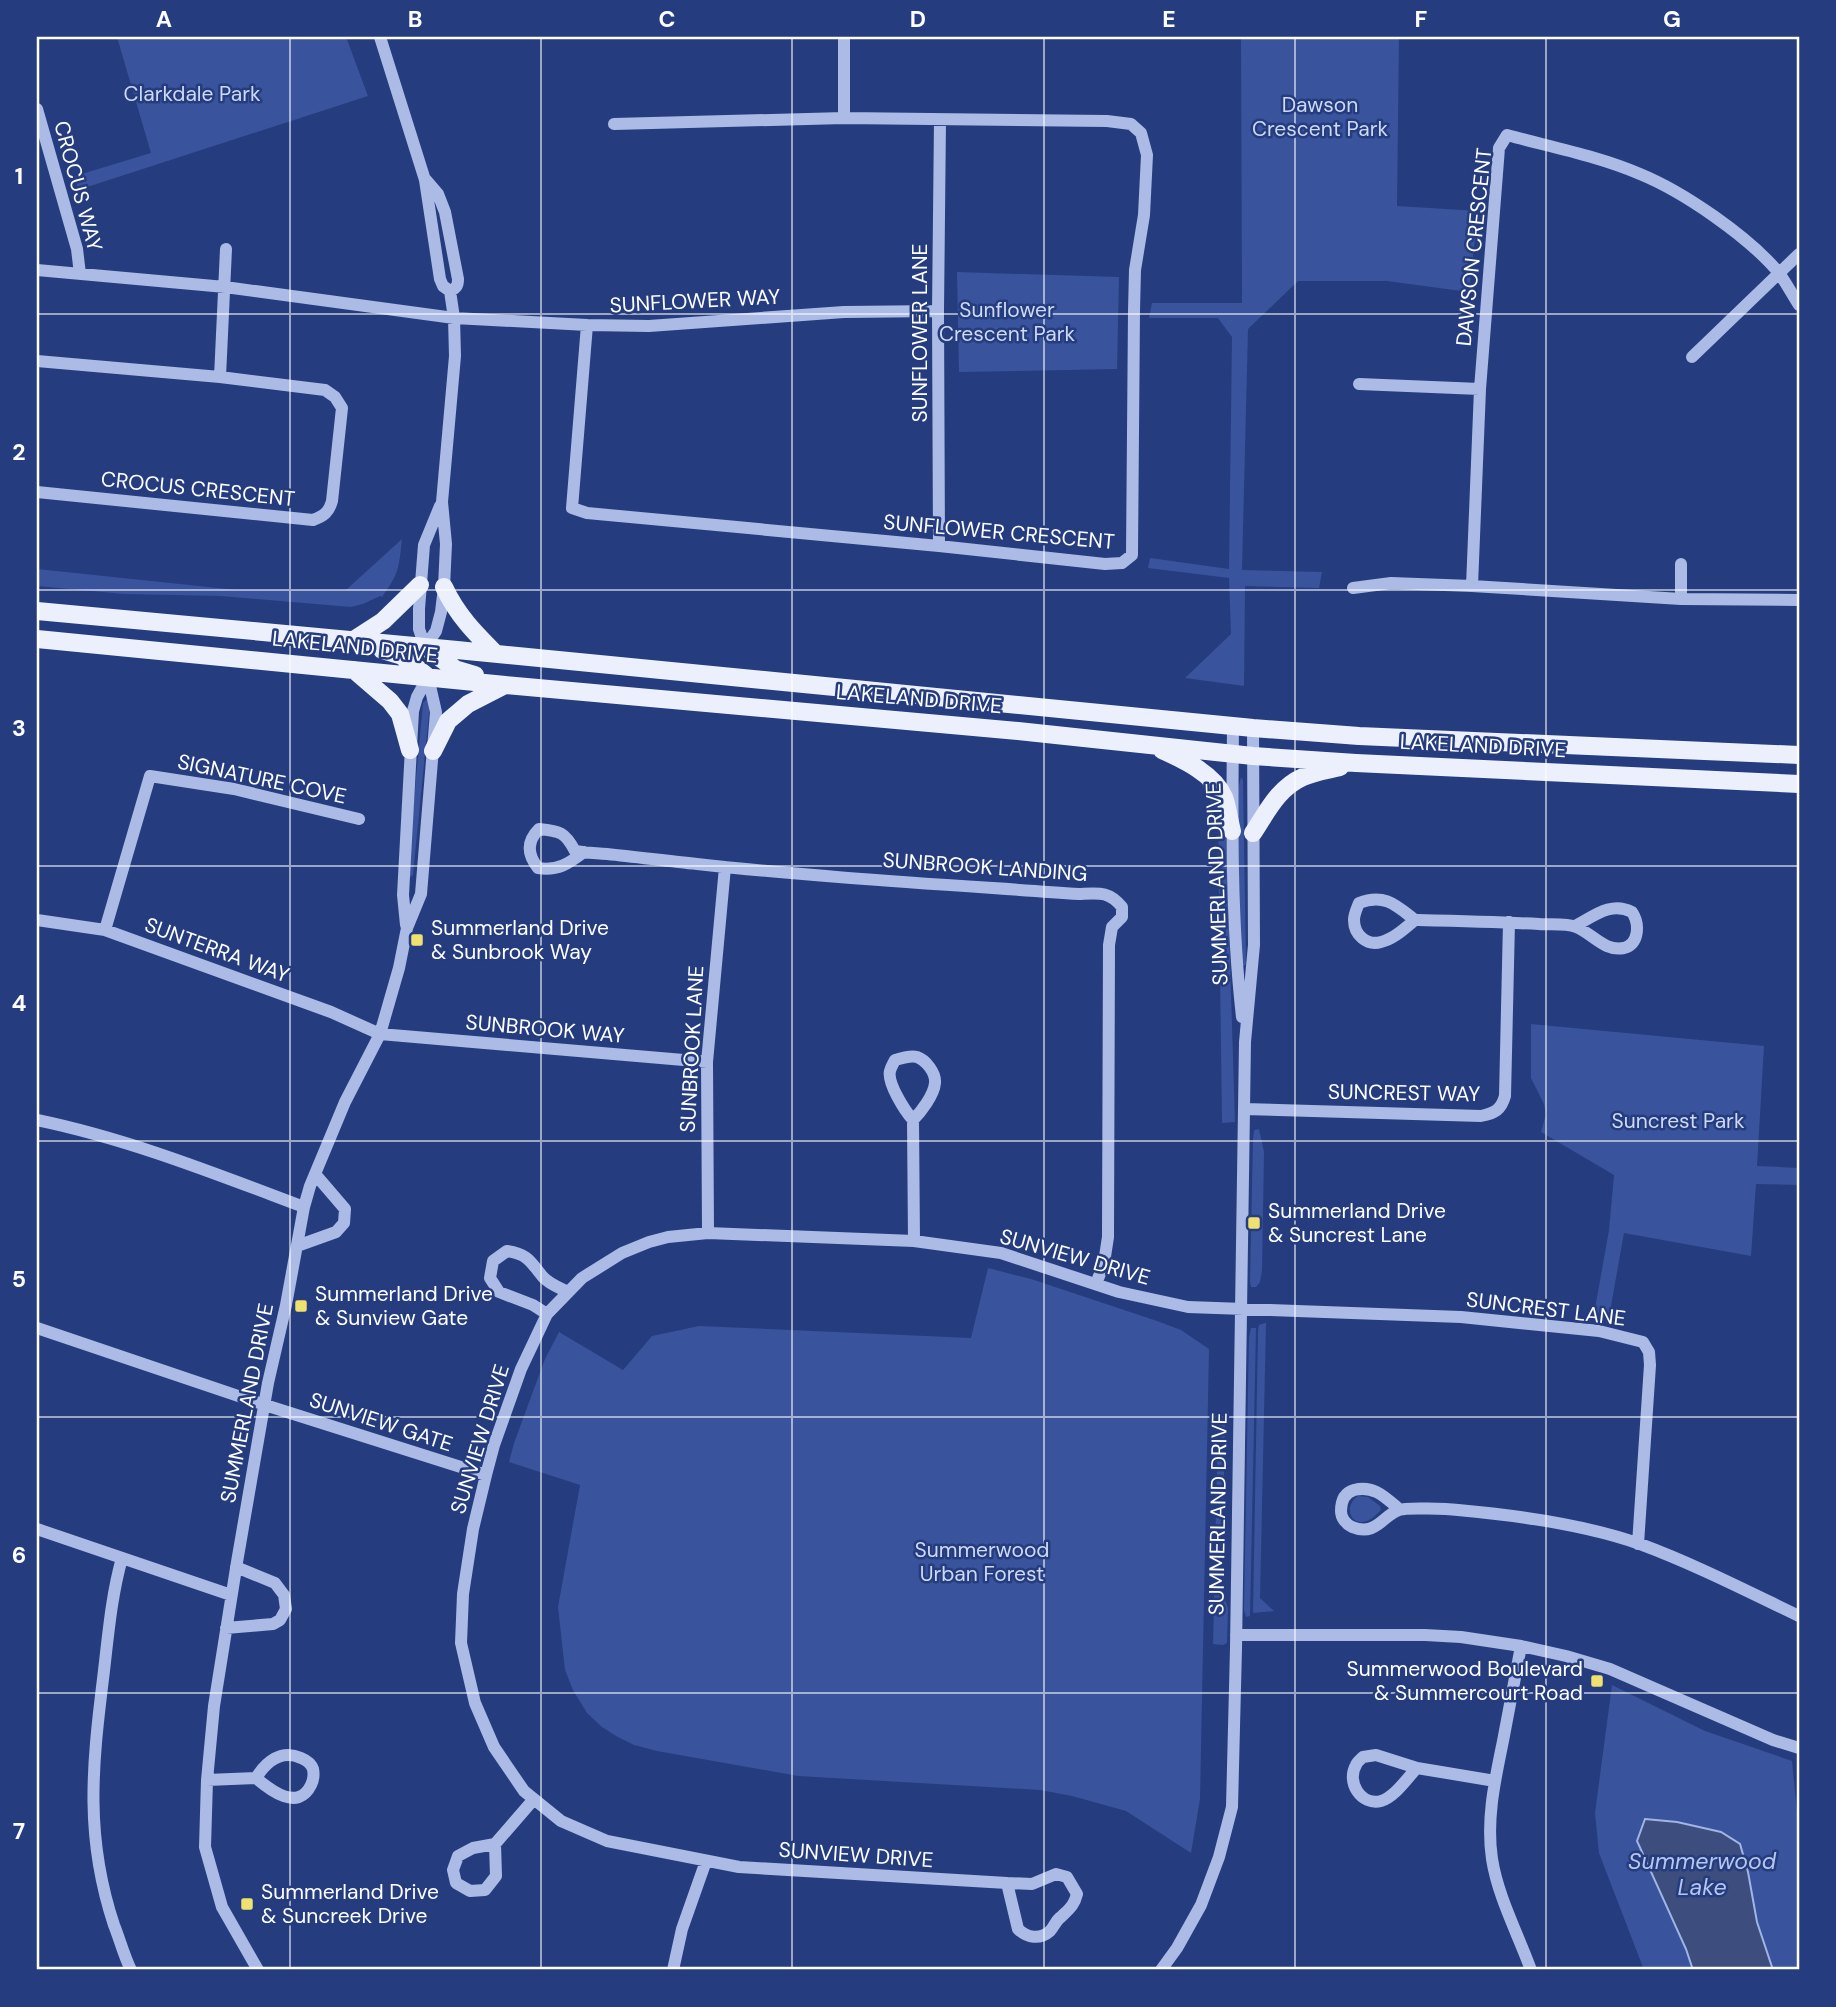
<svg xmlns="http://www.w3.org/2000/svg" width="1836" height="2007" font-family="'DM Sans',sans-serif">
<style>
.green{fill:#39549c}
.water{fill:#3c4d7e;stroke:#a0b4e6;stroke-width:2}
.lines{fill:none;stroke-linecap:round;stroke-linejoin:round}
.minor{stroke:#abbbe6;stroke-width:12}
.major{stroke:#ecf0fd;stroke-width:18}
.grid{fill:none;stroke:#fff;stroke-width:2;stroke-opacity:0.55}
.poi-dot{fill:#efe170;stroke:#253c7f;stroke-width:2.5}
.labels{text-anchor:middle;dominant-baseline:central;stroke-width:5;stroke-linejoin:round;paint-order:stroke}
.park-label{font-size:21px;fill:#ced9f5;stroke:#253c7f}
.street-label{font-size:21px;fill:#fff;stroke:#253c7f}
.poi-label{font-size:21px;fill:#fff;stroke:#253c7f;text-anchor:start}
.water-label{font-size:23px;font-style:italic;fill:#b6c6ed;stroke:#253c7f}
.neatline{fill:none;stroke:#fff;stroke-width:2.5}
.grid-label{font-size:23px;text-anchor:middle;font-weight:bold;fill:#fff}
</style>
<rect width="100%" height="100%" fill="#253c7f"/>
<path class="green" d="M117,37h229l22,59 -290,94 -3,-14 76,-23z
M1241,37h158l-2,169 81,5 -9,81 -82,-11h-89l-50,48 -6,241 80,2 -3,16 -74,-2 -1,100 -59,-8 46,-44 -2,-56 -81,-10 2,-10 79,11 3,-232 -14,-19h-69l3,-15h90z
M957,272l162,5 -2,92 -158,3z
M402,539c-3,28 -3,35 -20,58l-2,-1 -17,8 -12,3 -130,-11 -97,-2 -87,-8v-17l200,21h109z
M427,699l3,4 -17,172 -4,3 -2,-3 16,-172z
M1241,777l2,3 3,184 -2,2 -3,-1 -4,-171z
M1206,783l13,17 7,32 9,290 -13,1 -4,-302 -3,-11 -12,-23 -1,-3z
M1531,1024l233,22 -7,120 42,2v17l-43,-1 -5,72 -127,-23 -15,84 -15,-3 15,-84 5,-55 -73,-43 5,-18 -2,-10 -13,-26z
M1259,1129l5,23 -2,118 -2,12 -4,5h-5l-1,-6 3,-142 1,-9z
M988,1268l43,11 126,42 24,9 28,19 -9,450 -9,54 -65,-42 -54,-15 -32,-6 -242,-14 -141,-25 -23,-6 -18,-9 -14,-9 -15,-14 -14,-23 -8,-20 -7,-63 22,-122 -71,-23 5,-19 31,-84 14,-27 64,38 29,-34 47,-10 272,12z
M1265,1323h1l-6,275 14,13 -21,2 5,-282 1,-6z
M1251,1328h5l-6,288 -4,1 -2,-7 5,-272z
M1218,1421h7l-3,171 6,16 -1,35 -4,2 -10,-1z
M1358,1496l10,1 12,9 1,4c-4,4 -9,9 -14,11 -17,6 -24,-15 -9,-25z
M1612,1685l93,46 87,30 7,71v138h-155l-45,-117 -4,-40z"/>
<path class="water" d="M1645,1819l32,3 44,10 19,12 8,28 9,50 16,48h-80l-7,-21 -49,-108z"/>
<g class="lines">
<path class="minor" d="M380,37l45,143 15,99 3,7 7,5 4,27 1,38 -13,146 4,42 -2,43 -3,25 -5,19 -11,16
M37,109l40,140 3,25
M844,118v-81
M426,180l12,14 7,18 13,67c0,6 -1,9 -8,12
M37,270l188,17 229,31 133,7 62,1 195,-14 94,-1
M587,325l-15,183 15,5 352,33 166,18 17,-1 10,-8 2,-244 1,-41 9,-55 3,-60 -6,-22 -10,-9 -24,-3 -263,-3 -230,6
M1692,357l107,-103
M37,361l183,16 105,13 10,7 7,11 -10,93c-3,11 -8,15 -19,19l-276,-28
M220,377l6,-128
M1359,384l121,5
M939,546l-1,-235 2,-191
M1681,564v35
M1472,586l8,-197 19,-241 8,-13c44,12 91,21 133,39 44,18 109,63 139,99 7,10 13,21 20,32
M1353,588l38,-5 81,3 209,13 118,1
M425,647l-6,-18v-20l5,-64 16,-39
M1233,726c-1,97 -2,194 9,291
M584,852c-16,12 -26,19 -46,16 -11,-14 -11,-27 1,-39 21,2 26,3 36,22 11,2 21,2 32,3 30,3 60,7 90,10 127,14 255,21 382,30 20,-1 30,-3 43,13v10l-10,10 -3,18 -1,292 -4,26 -8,21
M37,920l68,10 226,82 49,22 327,28
M1415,920c-10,8 -21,19 -34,22 -14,4 -27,-7 -27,-22 0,-6 3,-12 5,-17 25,-10 37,2 56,17 41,1 83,2 124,4 11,1 27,-1 37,3 16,6 28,25 48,21 15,-4 16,-24 8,-36 -21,-11 -38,4 -57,14
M406,925l-3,-30 10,-184 4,-14 11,-20
M105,930l45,-154 84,13 125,30
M1244,1109l237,7c14,-3 20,-6 24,-20l4,-174
M37,1120c92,19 179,54 267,87
M913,1120c8,-8 21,-25 22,-37 1,-10 -9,-23 -18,-26 -7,-2 -15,1 -22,3 -2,4 -4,7 -5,11 -3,12 15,40 23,49l1,121
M708,1233l-1,-171 18,-195
M297,1246l39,-14 8,-9 1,-14 -30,-35
M547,1314l-14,-9 -34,-13 -9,-14 3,-17 14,-10c23,4 23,11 36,26 6,7 17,11 25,15
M37,1328l228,77 221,70
M1399,1509c-14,-12 -25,-24 -45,-19 -10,3 -13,11 -13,21 0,7 5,13 11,16 24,10 31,-12 47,-17 7,-3 50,-1 59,0 56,5 128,15 182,34 54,20 107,47 159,72
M37,1529l194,66
M122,1558c-11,39 -14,80 -19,121 -11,89 -18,159 11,246 6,15 10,31 17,45
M226,1628l47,-4 7,-4 6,-11 -2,-14 -9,-12 -39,-16
M1236,1635h189l36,2 60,9 45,10 44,13 163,71 26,8
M1521,1646c-6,32 -12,64 -18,95 -8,39 -17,78 -11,118 6,38 26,75 39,111
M1417,1768c-10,10 -22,29 -36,33 -20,5 -35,-19 -25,-36 1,-3 4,-5 7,-8l13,-2 41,13 78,13
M207,1780l49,-2c14,12 42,34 55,7 2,-4 3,-11 2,-16 -2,-6 -7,-9 -12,-11 -20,-9 -35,4 -45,20
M495,1844l1,32 -11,14 -15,1 -14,-8 -3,-13 5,-14 15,-8 22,-4 39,-45
M1056,1874l11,3 10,17c-3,12 -8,15 -16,23 -5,3 -7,10 -11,14 -10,9 -23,7 -32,-2l-11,-46 25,1z
M1007,1883l-268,-16 -132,-26 -46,-20 -37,-30 -30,-44 -19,-44 -14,-60 2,-49 10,-65 13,-54 8,-30 27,-76 26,-55 35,-36 40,-25 27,-11 19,-5 40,-4 206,8 87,12 118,39 69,15 273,10 138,14 44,11 6,10 1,13 -12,179
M258,1970l-36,-63 -17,-60 2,-67 7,-74 23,-144 31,-179 18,-78 18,-98 6,-21 35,-84 35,-68 19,-66 8,-40 14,-34 15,-182 -8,-35
M673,1970l9,-41 24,-68
M1161,1970l16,-22 24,-43 18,-48 13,-50 4,-159 9,-606 9,-97 -1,-217"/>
<path class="major" d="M444,587c13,28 31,46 52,67
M37,611l420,39 796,78 106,8 440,19
M37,639l468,46 513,46 235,25 103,7 443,21
M352,641l31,-20 37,-36
M427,648l28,21 20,6
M382,650l20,6 26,21
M354,670l36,31 10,13 10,36
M1162,750c22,10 52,24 62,47 4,11 5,23 8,34
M433,751l15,-30 20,-17 37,-19
M1253,833c14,-21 25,-45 50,-56 11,-5 25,-7 37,-10"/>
</g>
<path class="grid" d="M290,37v1933M541,37v1933M792,37v1933M1044,37v1933M1295,37v1933M1546,37v1933M37,314h1762M37,590h1762M37,866h1762M37,1141h1762M37,1417h1762M37,1693h1762"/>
<g class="poi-dot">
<rect x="410" y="933" width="14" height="14" rx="3.5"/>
<rect x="1247" y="1216" width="14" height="14" rx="3.5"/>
<rect x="294" y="1299" width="14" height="14" rx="3.5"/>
<rect x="1590" y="1674" width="14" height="14" rx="3.5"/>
<rect x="240" y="1897" width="14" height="14" rx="3.5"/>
</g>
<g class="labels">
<g class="park-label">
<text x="192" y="94">Clarkdale Park</text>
<text x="1320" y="105">Dawson<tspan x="1320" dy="24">Crescent Park</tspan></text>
<text x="1007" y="310">Sunflower<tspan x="1007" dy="24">Crescent Park</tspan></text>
<text x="1678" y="1121">Suncrest Park</text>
<text x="982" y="1550">Summerwood<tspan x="982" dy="24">Urban Forest</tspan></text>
</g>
<g class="street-label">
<text transform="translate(78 186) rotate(75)">CROCUS WAY</text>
<text transform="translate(1474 247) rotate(-84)">DAWSON CRESCENT</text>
<text transform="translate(695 301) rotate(-3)">SUNFLOWER WAY</text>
<text transform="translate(920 333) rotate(-90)">SUNFLOWER LANE</text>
<text transform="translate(198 489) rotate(6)">CROCUS CRESCENT</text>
<text transform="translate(999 532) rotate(5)">SUNFLOWER CRESCENT</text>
<text transform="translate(355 647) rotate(6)">LAKELAND DRIVE</text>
<text transform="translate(919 699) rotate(5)">LAKELAND DRIVE</text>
<text transform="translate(1483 746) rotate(3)">LAKELAND DRIVE</text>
<text transform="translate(262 779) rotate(12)">SIGNATURE COVE</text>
<text transform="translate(985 867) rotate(4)">SUNBROOK LANDING</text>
<text transform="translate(1217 884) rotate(-92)">SUMMERLAND DRIVE</text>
<text transform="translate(217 950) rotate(20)">SUNTERRA WAY</text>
<text transform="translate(545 1029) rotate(5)">SUNBROOK WAY</text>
<text transform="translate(692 1049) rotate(-87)">SUNBROOK LANE</text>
<text transform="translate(1404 1093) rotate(1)">SUNCREST WAY</text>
<text transform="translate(1075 1257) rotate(16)">SUNVIEW DRIVE</text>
<text transform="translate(1546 1309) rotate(7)">SUNCREST LANE</text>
<text transform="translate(247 1403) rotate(-79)">SUMMERLAND DRIVE</text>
<text transform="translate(381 1422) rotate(18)">SUNVIEW GATE</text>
<text transform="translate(480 1439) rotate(-73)">SUNVIEW DRIVE</text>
<text transform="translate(1218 1514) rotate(-89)">SUMMERLAND DRIVE</text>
<text transform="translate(856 1855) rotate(4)">SUNVIEW DRIVE</text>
</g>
<g class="poi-label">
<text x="431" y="928">Summerland Drive<tspan x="431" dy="24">&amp; Sunbrook Way</tspan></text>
<text x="1268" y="1211">Summerland Drive<tspan x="1268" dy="24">&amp; Suncrest Lane</tspan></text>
<text x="315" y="1294">Summerland Drive<tspan x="315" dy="24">&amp; Sunview Gate</tspan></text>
<text x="1583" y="1669" text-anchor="end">Summerwood Boulevard<tspan x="1583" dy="24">&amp; Summercourt Road</tspan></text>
<text x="261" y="1892">Summerland Drive<tspan x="261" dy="24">&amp; Suncreek Drive</tspan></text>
</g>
<g class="water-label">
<text x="1702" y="1861">Summerwood<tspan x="1702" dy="26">Lake</tspan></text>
</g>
</g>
<rect width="1836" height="2007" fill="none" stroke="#253c7f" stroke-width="77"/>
<rect x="38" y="38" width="1760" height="1930" class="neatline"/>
<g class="grid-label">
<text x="164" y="27">A</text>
<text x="415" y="27">B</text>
<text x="667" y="27">C</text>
<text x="918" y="27">D</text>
<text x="1169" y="27">E</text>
<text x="1421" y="27">F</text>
<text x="1672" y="27">G</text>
<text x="19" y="184">1</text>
<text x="19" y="460">2</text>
<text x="19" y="736">3</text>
<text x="19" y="1011">4</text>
<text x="19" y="1287">5</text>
<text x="19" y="1563">6</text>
<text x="19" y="1839">7</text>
</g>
</svg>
